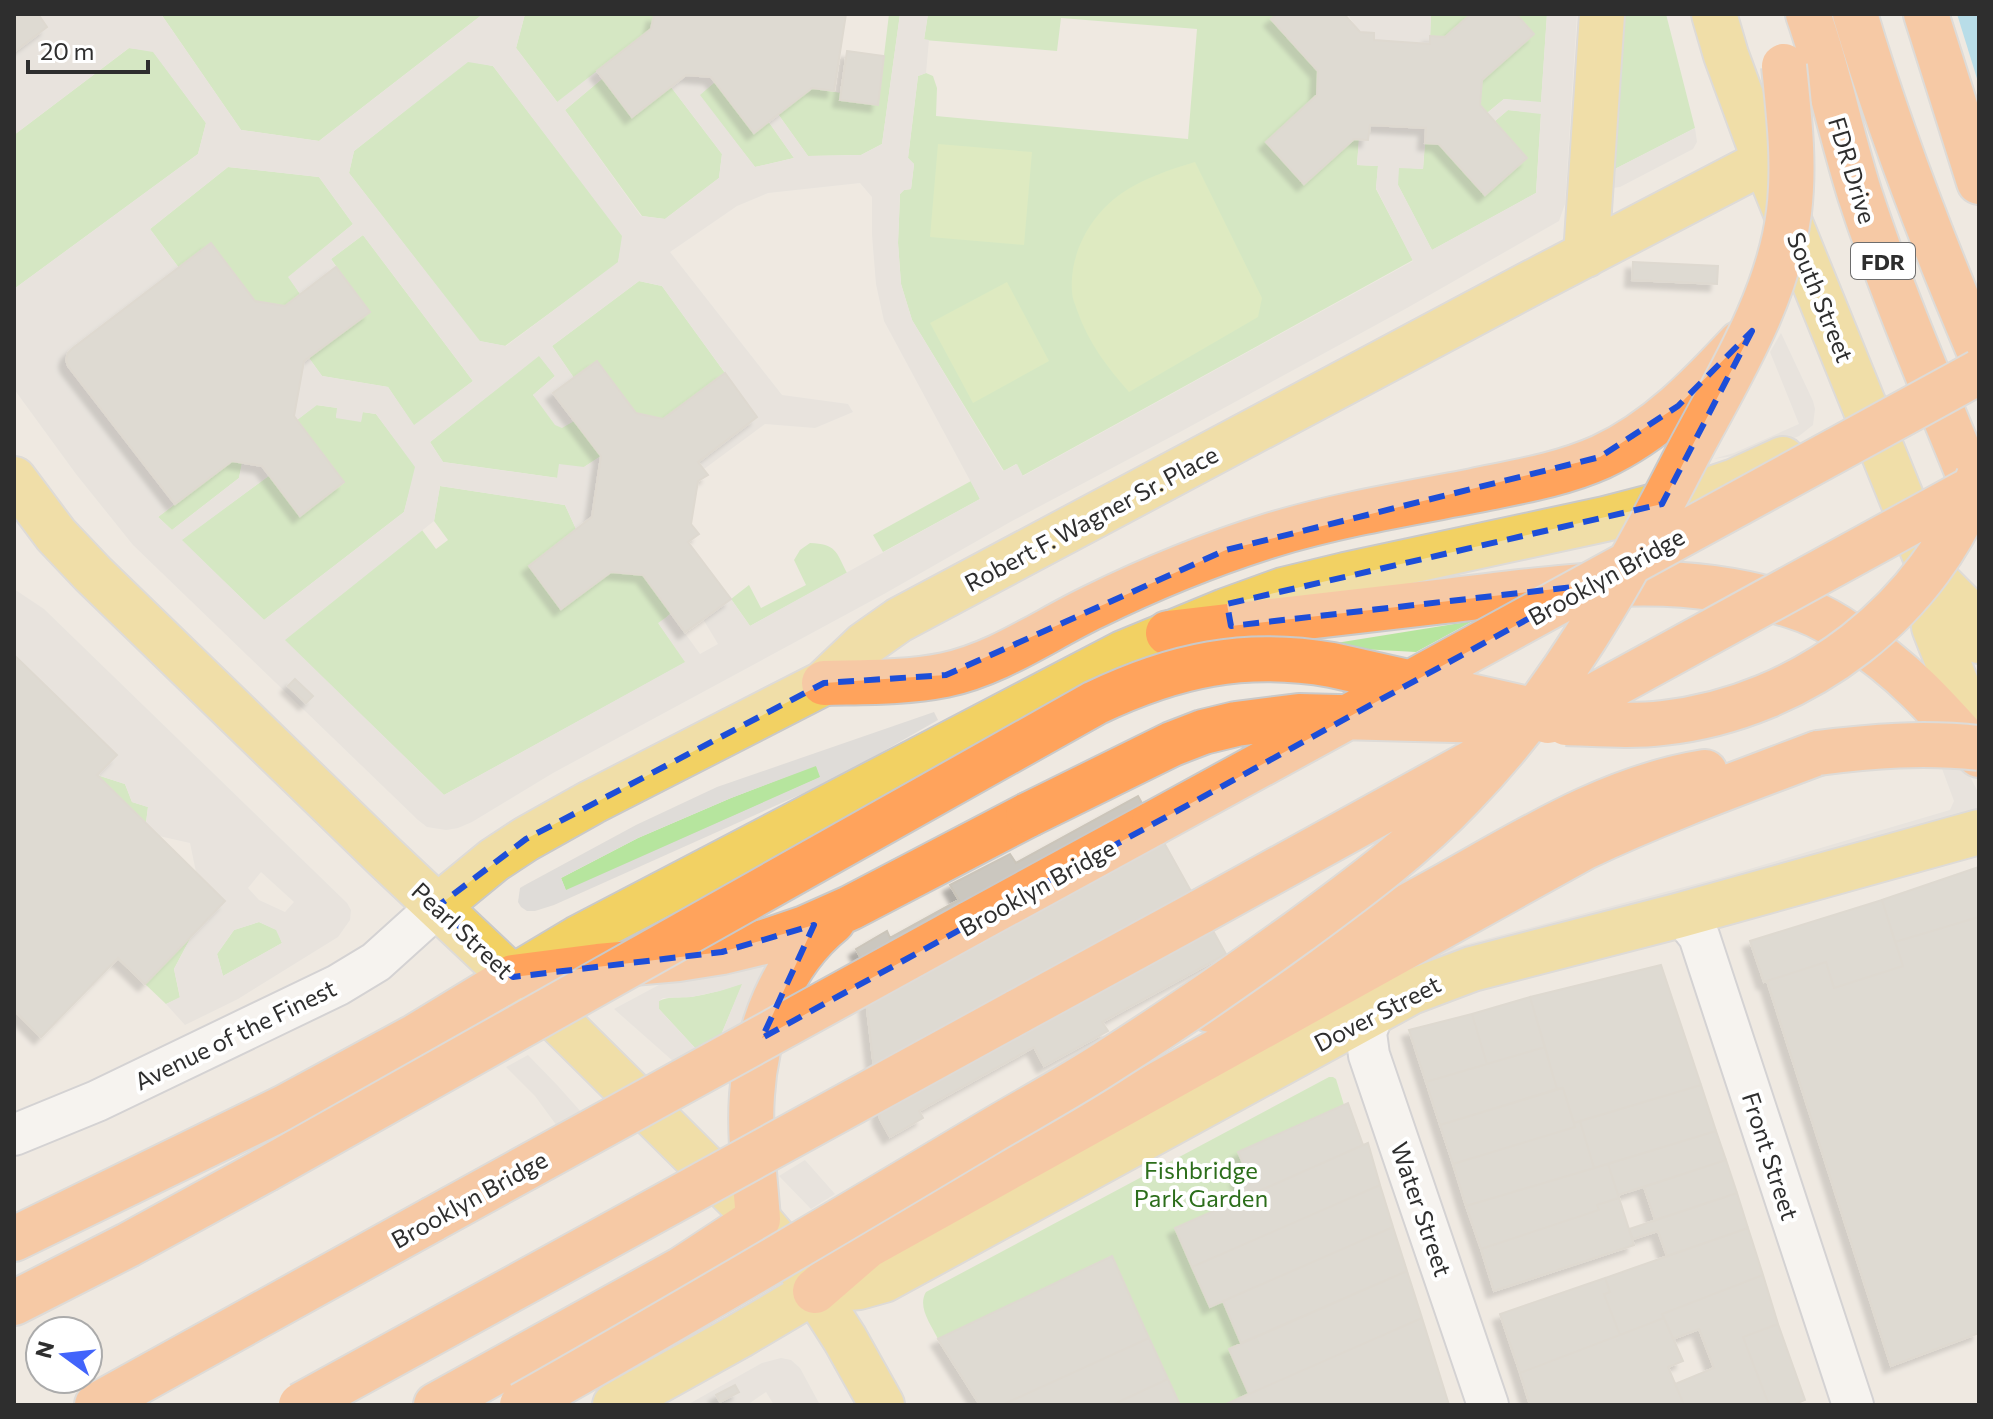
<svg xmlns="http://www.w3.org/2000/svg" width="1993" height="1419" font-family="Commissioner,sans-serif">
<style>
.green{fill:#b6e59e}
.pitch{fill:#c9ec9a}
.plaza{fill:#dfdcd8;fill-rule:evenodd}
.water{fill:#75cff0}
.building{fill:#cbc7bf;stroke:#cbc5ba;stroke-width:2;filter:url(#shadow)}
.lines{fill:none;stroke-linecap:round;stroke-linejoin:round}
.minor-casing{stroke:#b4b7c1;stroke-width:44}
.major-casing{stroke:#c9c9c9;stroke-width:48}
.highway-casing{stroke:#c9c9c9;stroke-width:48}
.minor{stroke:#fff;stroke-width:40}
.major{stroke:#f2d163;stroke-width:44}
.highway{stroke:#ffa35c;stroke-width:44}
.highway-bridge-casing{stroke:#c9c9c9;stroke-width:48;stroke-linecap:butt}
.highway-bridge{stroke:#ffa35c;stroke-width:44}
.marked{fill:none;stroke:#1d4ed8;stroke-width:6;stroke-dasharray:16 10;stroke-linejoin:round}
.labels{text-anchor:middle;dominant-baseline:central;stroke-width:8;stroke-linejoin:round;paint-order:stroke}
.shield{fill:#fff;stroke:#6d6d6d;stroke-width:2}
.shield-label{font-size:22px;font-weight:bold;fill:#2e2e2e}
.street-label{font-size:24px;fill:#2e2e2e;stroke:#fff}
.park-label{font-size:24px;fill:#2c6e1b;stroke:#fff}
</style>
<defs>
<filter id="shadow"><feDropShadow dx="-7" dy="7" stdDeviation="2" flood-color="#0004"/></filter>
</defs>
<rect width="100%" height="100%" fill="#efe9e1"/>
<path class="green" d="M161,14h322l-164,127 -78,-11z
M525,14h123l6,1 -3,14 -93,74 -42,-55z
M889,14h11l-18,130 -21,11 -53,1 -30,-42 34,-26 29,5v7l37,5z
M928,14h349l-5,4 46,53 -1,24 -51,47 38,42 50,-45h5l-2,26 21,1 -2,23 37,71 -391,216 -6,-12 -12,7 -92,-151 -11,-36 -3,-41 2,-49 4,-4 7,-1 3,-25 -6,-6 10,-82 8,-3 7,3 4,12 -1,28 252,23 9,-110 -136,-11 -4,33 -133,-11z
M1431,14h40l-26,23 -15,-1z
M1516,14h31l-6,89 -37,-4 -17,14 -7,-8 2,-25 52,-46z
M1619,14h47l29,114 -86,44z
M129,48l24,3 53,72 -8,31 -184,135v-154z
M468,61l25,5 130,170 -5,27 -113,83 -26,-5 -130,-168 5,-22z
M603,78l29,38 39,-29 51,67 -3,24 -54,41 -23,-3 -77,-106z
M715,82l38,50 15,-11 26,37 -39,9 -56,-72z
M1508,110l33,3 -5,80 -104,57 -34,-65v-18l25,2 2,-26 14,1 46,51 42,-37 -32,-37z
M228,167l91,10 34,47 -64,53 11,17 -15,12 -30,-5 -44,-58 -32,25 -29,-39z
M363,235l110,146 -59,45 -26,-39 -66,-11 -13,-18 60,-46 -38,-53z
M639,281l23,5 63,87 -62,46 -27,-6 -39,-52 -23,17 -22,-32z
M539,355l16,21 -22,19 29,32 12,-6 27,35 -17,11 -26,11 -115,-16 -13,-20z
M316,405l22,3 -2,9 25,4 1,-9 14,2 40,53 -12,45 -140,108 -83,-80 89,-65 30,41 44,-33 -47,-63z
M232,461l10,2 -3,15 -67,52 -14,-13z
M971,481l9,18 -97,53 -10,-17z
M440,486l125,19 11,24 -47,37 32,42 50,-36 32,3 28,38 -12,11 27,38 -242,133 -160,-155 138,-110 14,19 12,-9 -14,-19z
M810,543c26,1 26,8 37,30l-97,53 -19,-27 18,-14 12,23 45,-23 -12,-25 6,-10z
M1473,621l-57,31 -55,-3 -25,-6z
M816,765l5,12 -255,114 -5,-13 77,-40 93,-40z
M97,775l28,9 7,18 16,5 -2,16z
M259,922l18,8 5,13 -59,33 -6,-22 17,-24z
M192,935l-18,34 6,29 -14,6 -21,-20z
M743,983l-22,52 -25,14 -37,-40v-8c9,-5 21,-3 32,-4 18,-3 35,-8 52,-14z
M1329,1077h4l3,2 8,26 -106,47 8,18 -6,2 2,4 -5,2 9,19 -71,31 35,78 13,-5 18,42 -12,6 20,45 -25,11h-44l-69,-149 -173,83c-7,-15 -21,-32 -12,-47z"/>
<path class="pitch" d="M938,144l94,8 -8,93 -94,-8z
M1195,162l67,136 -4,19 -129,75c-22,-25 -41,-50 -52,-82 -2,-6 -5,-12 -5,-18 -3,-38 18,-77 50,-99 22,-15 47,-23 73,-31z
M1007,282l42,79 -76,42 -43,-80z"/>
<path class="plaza" d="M38,14h123l80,116 78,11 164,-127h42l-9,34 41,54 40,-31 6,7 -38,32 76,106 24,3 54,-41 3,-24 -51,-67 15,-12 25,2 4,5 -15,13 55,72 39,-9 -26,-37 10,-7 30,42 53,-1 21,-11 18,-130h28l-4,25 5,1 -3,33 -8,3 -10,82 6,6 -3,25 -7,1 -4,4 -2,49 3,41 11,36 91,151 14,-7 6,12 390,-215 -37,-73 2,-22 -21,-1 2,-26h9l2,-14 56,3 -3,41 -24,-1 -1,17 34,65 104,-57 5,-79 -33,-4 -13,11 -8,-8 17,-14 37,3 6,-88h30l-12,190 -6,17 -152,87 -227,124 -168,89 -128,73 -331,179 -81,49 -14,6 -12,2 -19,-3 -9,-7 -285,-275 -57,-71 -62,-85v-100l184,-135 8,-31 -53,-71 -24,-4 -115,87v-83l33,-24zM468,62l25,4 129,170 -4,26 -112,84 -26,-5 -131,-168 5,-22zM228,167l91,10 34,47 -65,53 12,17 36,-27 -5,-8 32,-24 110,146 -59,44 -26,-38 -66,-11 -13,-18 -5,3 -10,55 3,4 20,-15 20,3 -1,10 25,4 2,-10 13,2 39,53 -11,45 -140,108 -82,-80 88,-65 -8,-9 -20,-3 -3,15 -67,52 -14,-13 17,-13 -109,-144 2,-7 5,-5 106,-80 -29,-39zM860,183l12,14v38l4,49 8,37 96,178 -230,127 -19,-27 -28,20 15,25 -18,10 -29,-40 -13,9 27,39 -241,133 -159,-155 149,-119 6,-35 125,19 11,24 16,-12 9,-61 -17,11 -25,-3 -2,14 -114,-16 -13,-20 109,-86 16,20 -22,19 22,30 7,3 12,-7 -21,-27 21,-16 -22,-32 87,-65 23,5 95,131 -59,45 6,7 61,-45 50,4 38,-16 -5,-8 -66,-9 -112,-143 67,-46 31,-13z
M1347,14h84l-1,30 -56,-4v-7l-14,-1z
M1695,128l2,14 -4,7 -73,38 -7,1 -3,-4 -1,-12z
M1781,333l32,68 2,8 -2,16 -14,11 -25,10 -33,9 -28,4 21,-6 65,-29 -29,-72z
M14,589l30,20 303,294 4,7 -1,10 -12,17 -100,62 -53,26 -19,-21 14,-7 -6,-28 18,-34 32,-34 -28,-29 -6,-29 -31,-7 -13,-13 2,-16 -16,-5 -7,-18 -28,-9 19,-21 -102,-99zM261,872l33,30 -9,10 -26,-12 -11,-12zM259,922l17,8 6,13 -59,33 -6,-22 17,-24z
M934,712l4,8 -105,60 -279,125 -19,6h-8l-6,-4 -3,-5 2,-14 5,-3 111,-60 81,-38zM816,766l4,11 -254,113 -5,-12 77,-40 93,-40z
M1941,766l25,3 13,25v13l-6,4 -501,142 -585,294 535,-291 300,-79 228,-67 4,-9z
M790,944l-42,77 -27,14 21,-51 -22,7 -29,6 -28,1 -4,3v8l37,40 -22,13 -60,-53 69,-37z
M528,1055l30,31 24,27 -25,13 -22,-30 -29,-29z
M805,1160l30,34 -24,15 -32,-33z
M781,1358l10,2 9,8 20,37h-46l-8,-13 -19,13h-60l75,-42z"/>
<path class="water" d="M1957,14h22v71z"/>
<path class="building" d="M14,14h24l9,13 -33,25z
M661,14h185l-12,77 -22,-3 -58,45 -43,-56 -25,-2 -54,42 -35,-46 54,-42 3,-14 6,1z
M1277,14h67l16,18 14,1v7l56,4v-8l15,1 26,-23h45l18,20 -52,46 -2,25 47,53 -42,37 -46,-51 -14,-1 1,-15 -56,-3 -2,15 -14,-1 -50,45 -38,-42 51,-47 1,-24 -47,-52z
M847,51l37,5 -6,49 -38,-5z
M211,243l44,58 30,5 51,-39 34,45 -66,49 -10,55 50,66 -44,34 -38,-50 -30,-5 -57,43 -107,-138 -2,-6 2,-7 5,-5z
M1633,262l85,4 -1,18 -85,-4z
M597,361l39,52 27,6 62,-46 32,44 -59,45 10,13 -10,6 -7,43 8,10 -11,8 43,57 -46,33 -42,-57 -32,-3 -50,37 -32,-43 63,-49 9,-61 -48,-63z
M14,655l103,100 -20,20 128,126 -80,83 -27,-26 -77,79 -27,-27z
M295,679l18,17 -7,7 -18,-17z
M1138,796l88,158 -124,68 6,9 -64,35 -10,-19 -115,64 4,7 -33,19 -10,-18 -19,-161 -5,-9 31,-18 3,7 69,-38 -9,-15 60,-31 6,9z
M1979,867v50l-84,25 -13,-42z
M1882,900l21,66 -69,22 -8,-26 -62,20 -14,-41z
M1979,917v416l-88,33 -124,-385 59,-19 8,26 69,-22 -8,-24z
M1661,965l40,120 -127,38 -11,-35 -6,1 -27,-92z
M1530,997l15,50 -58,17 -15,-50z
M1472,1014l15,50 -61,18 -17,-52z
M1545,1047l12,42 -117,36 -14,-43z
M1701,1085l15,46 -122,37 -14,-47z
M1563,1088l12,39 -122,37 -13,-39z
M1348,1103l15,42 -117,52 -9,-19 5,-2 -2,-4 6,-2 -8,-18z
M1580,1121l14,47 -128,38 -13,-42 122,-37 -1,-4z
M1716,1131l10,29 -108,35 -10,-31z
M1368,1143l12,42 -188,82 -17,-39z
M1726,1160l11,33 -82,27 -11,-33z
M1608,1164l11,34 -22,7 2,5 -118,39 -15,-43z
M1380,1185l13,42 -183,80 -18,-40z
M1737,1193l11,35 -81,28 -9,-25 -25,8 -4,-10z
M1619,1198l15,47 -140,46 -13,-42 118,-39 -2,-5z
M1393,1227l14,44 -166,72 -18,-42z
M1748,1228l15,47 -101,39 2,4 -44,17 -16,-41 6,-2 -5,-14z
M1112,1256l37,82 -147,67h-22l-42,-66z
M1407,1271l15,47 -173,76 -20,-45z
M1763,1275l15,49 -35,13 26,68h-85l-9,-21 39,-16 -15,-39 -26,10 -11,-25z
M1605,1278l5,14 -6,2 16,41 -100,38 -20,-59z
M1422,1318l27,87h-225l25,-11z
M1664,1318l19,43 -15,6 16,38h-154l-10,-32z
M1778,1324l27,76 -13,5h-23l-26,-68z
M1149,1338l19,41 -56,26h-110z
M1168,1379l12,26h-68z
M735,1385l4,7 -19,10 -4,-7z"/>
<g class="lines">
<g class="minor-casing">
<path id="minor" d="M1677,916l10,5 12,15 154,469
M1373,1013l-7,20 3,22 119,350
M14,1135l83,-34 241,-116 38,-23 62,-56"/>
</g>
<g class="major-casing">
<path id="major" d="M1714,14l12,41 39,106 169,417v49l45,115
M1586,255l16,-241
M14,479l42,56 37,39 292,283 156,147 217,215 41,48 46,72 37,66
M1934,578l35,35 10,28
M438,906l56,-46 32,-21 66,-37 232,-119 41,-39 34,-24 634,-338 232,-121
M513,977l65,-39 545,-285 102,-42 58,-21 62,-15 260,-56 77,-20 53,-18 48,-22
M615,1405l124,-69 76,-45 44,-4 25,-7 527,-288 61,-23 205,-53 302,-84"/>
</g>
<g class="highway-casing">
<path id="highway" d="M1808,14c21,59 33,121 52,181 34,104 78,204 119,306
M1855,14c34,115 77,227 124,337
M1926,14l53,168
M1168,633c93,-11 185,-22 277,-32 124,-14 237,-35 359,9 16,6 33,16 47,26 52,33 88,74 128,119
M824,683c40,-1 81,0 121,-8 53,-11 100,-45 148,-68 57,-28 118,-53 179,-72 66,-20 133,-31 201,-44 43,-9 88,-16 128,-34 56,-26 98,-70 139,-114
M969,924l185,-101
M1210,1010c81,-40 160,-83 238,-126 82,-46 163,-97 257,-112
M1017,1012l185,-101
M14,1239l271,-132 131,-71 97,-59 85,-11 80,-7 44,-7 42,-10 41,-14 45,-20 178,-93
M815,1291l52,-45 718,-399c76,-36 154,-64 233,-94
M14,1303l114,-58 137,-75
M97,1405l336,-186
M436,1405l246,-136 76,-50c-3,-41 -9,-83 -6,-124 4,-65 30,-133 81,-174"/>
</g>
<use href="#minor" class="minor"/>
<use href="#major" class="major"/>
<use href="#highway" class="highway"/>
<g class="highway-bridge-casing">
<path id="highway-bridge" d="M1548,721l431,-236
M1566,723c32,1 65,4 97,0 140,-15 269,-114 316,-247
M1818,753c54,-7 106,-11 161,-5
M1028,815l144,-71 31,-12 33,-8 63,-8 194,5
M1154,823l825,-451
M1202,911l278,-153
M265,1170l830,-467c80,-38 149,-53 237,-38l263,59
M433,1219l536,-295
M301,1405l716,-393
M522,1405c156,-88 310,-179 464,-271 42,-25 85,-48 126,-75 63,-40 125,-83 186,-127 57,-42 116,-85 165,-137 94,-97 159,-213 220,-332 41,-79 95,-162 106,-251 6,-49 0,-97 -5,-146"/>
</g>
<use href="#highway-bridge" class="highway-bridge"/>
</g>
<path d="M0 0H1993V1419H0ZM1752,331l-90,173 -435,100 4,22 359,-41 -828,453 52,-113 -92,27 -209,25 -75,-71 88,-67 298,-156 122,-8 280,-125 374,-93 78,-51z" fill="#efe9e1" fill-opacity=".55" fill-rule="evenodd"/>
<path class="marked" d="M1752,331l-90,173 -435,100 4,22 359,-41 -828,453 52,-113 -92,27 -209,25 -75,-71 88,-67 298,-156 122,-8 280,-125 374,-93 78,-51z"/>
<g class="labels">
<rect class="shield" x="1851" y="243" width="64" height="36" rx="6"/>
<g class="shield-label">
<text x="1883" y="261">FDR</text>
</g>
<g class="street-label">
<text transform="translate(1853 170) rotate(73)">FDR Drive</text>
<text transform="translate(1821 297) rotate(68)">South Street</text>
<text transform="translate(1091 518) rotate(-28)">Robert F. Wagner Sr. Place</text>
<text transform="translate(1606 576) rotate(-29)">Brooklyn Bridge</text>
<text transform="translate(1037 887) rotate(-29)">Brooklyn Bridge</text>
<text transform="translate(463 930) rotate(43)">Pearl Street</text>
<text transform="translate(1377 1013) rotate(-27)">Dover Street</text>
<text transform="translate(235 1034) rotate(-26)">Avenue of the Finest</text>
<text transform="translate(1771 1156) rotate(72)">Front Street</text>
<text transform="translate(469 1199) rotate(-29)">Brooklyn Bridge</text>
<text transform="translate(1422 1209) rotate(71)">Water Street</text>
</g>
<g class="park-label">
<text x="1201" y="1169">Fishbridge<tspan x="1201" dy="28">Park Garden</tspan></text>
</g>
</g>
<rect width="1993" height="1419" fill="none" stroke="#2e2e2e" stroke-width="32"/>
<g transform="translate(64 1355) rotate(285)"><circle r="38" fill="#ffffff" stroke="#ababab" stroke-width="2"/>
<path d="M0-6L14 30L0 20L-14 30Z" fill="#4264fb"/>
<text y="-12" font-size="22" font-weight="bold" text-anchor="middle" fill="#2e2e2e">N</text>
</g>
<path d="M28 60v12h120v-12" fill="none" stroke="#2e2e2e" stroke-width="4"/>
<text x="40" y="60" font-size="24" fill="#2e2e2e" stroke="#ffffff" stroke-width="6" paint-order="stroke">20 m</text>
</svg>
